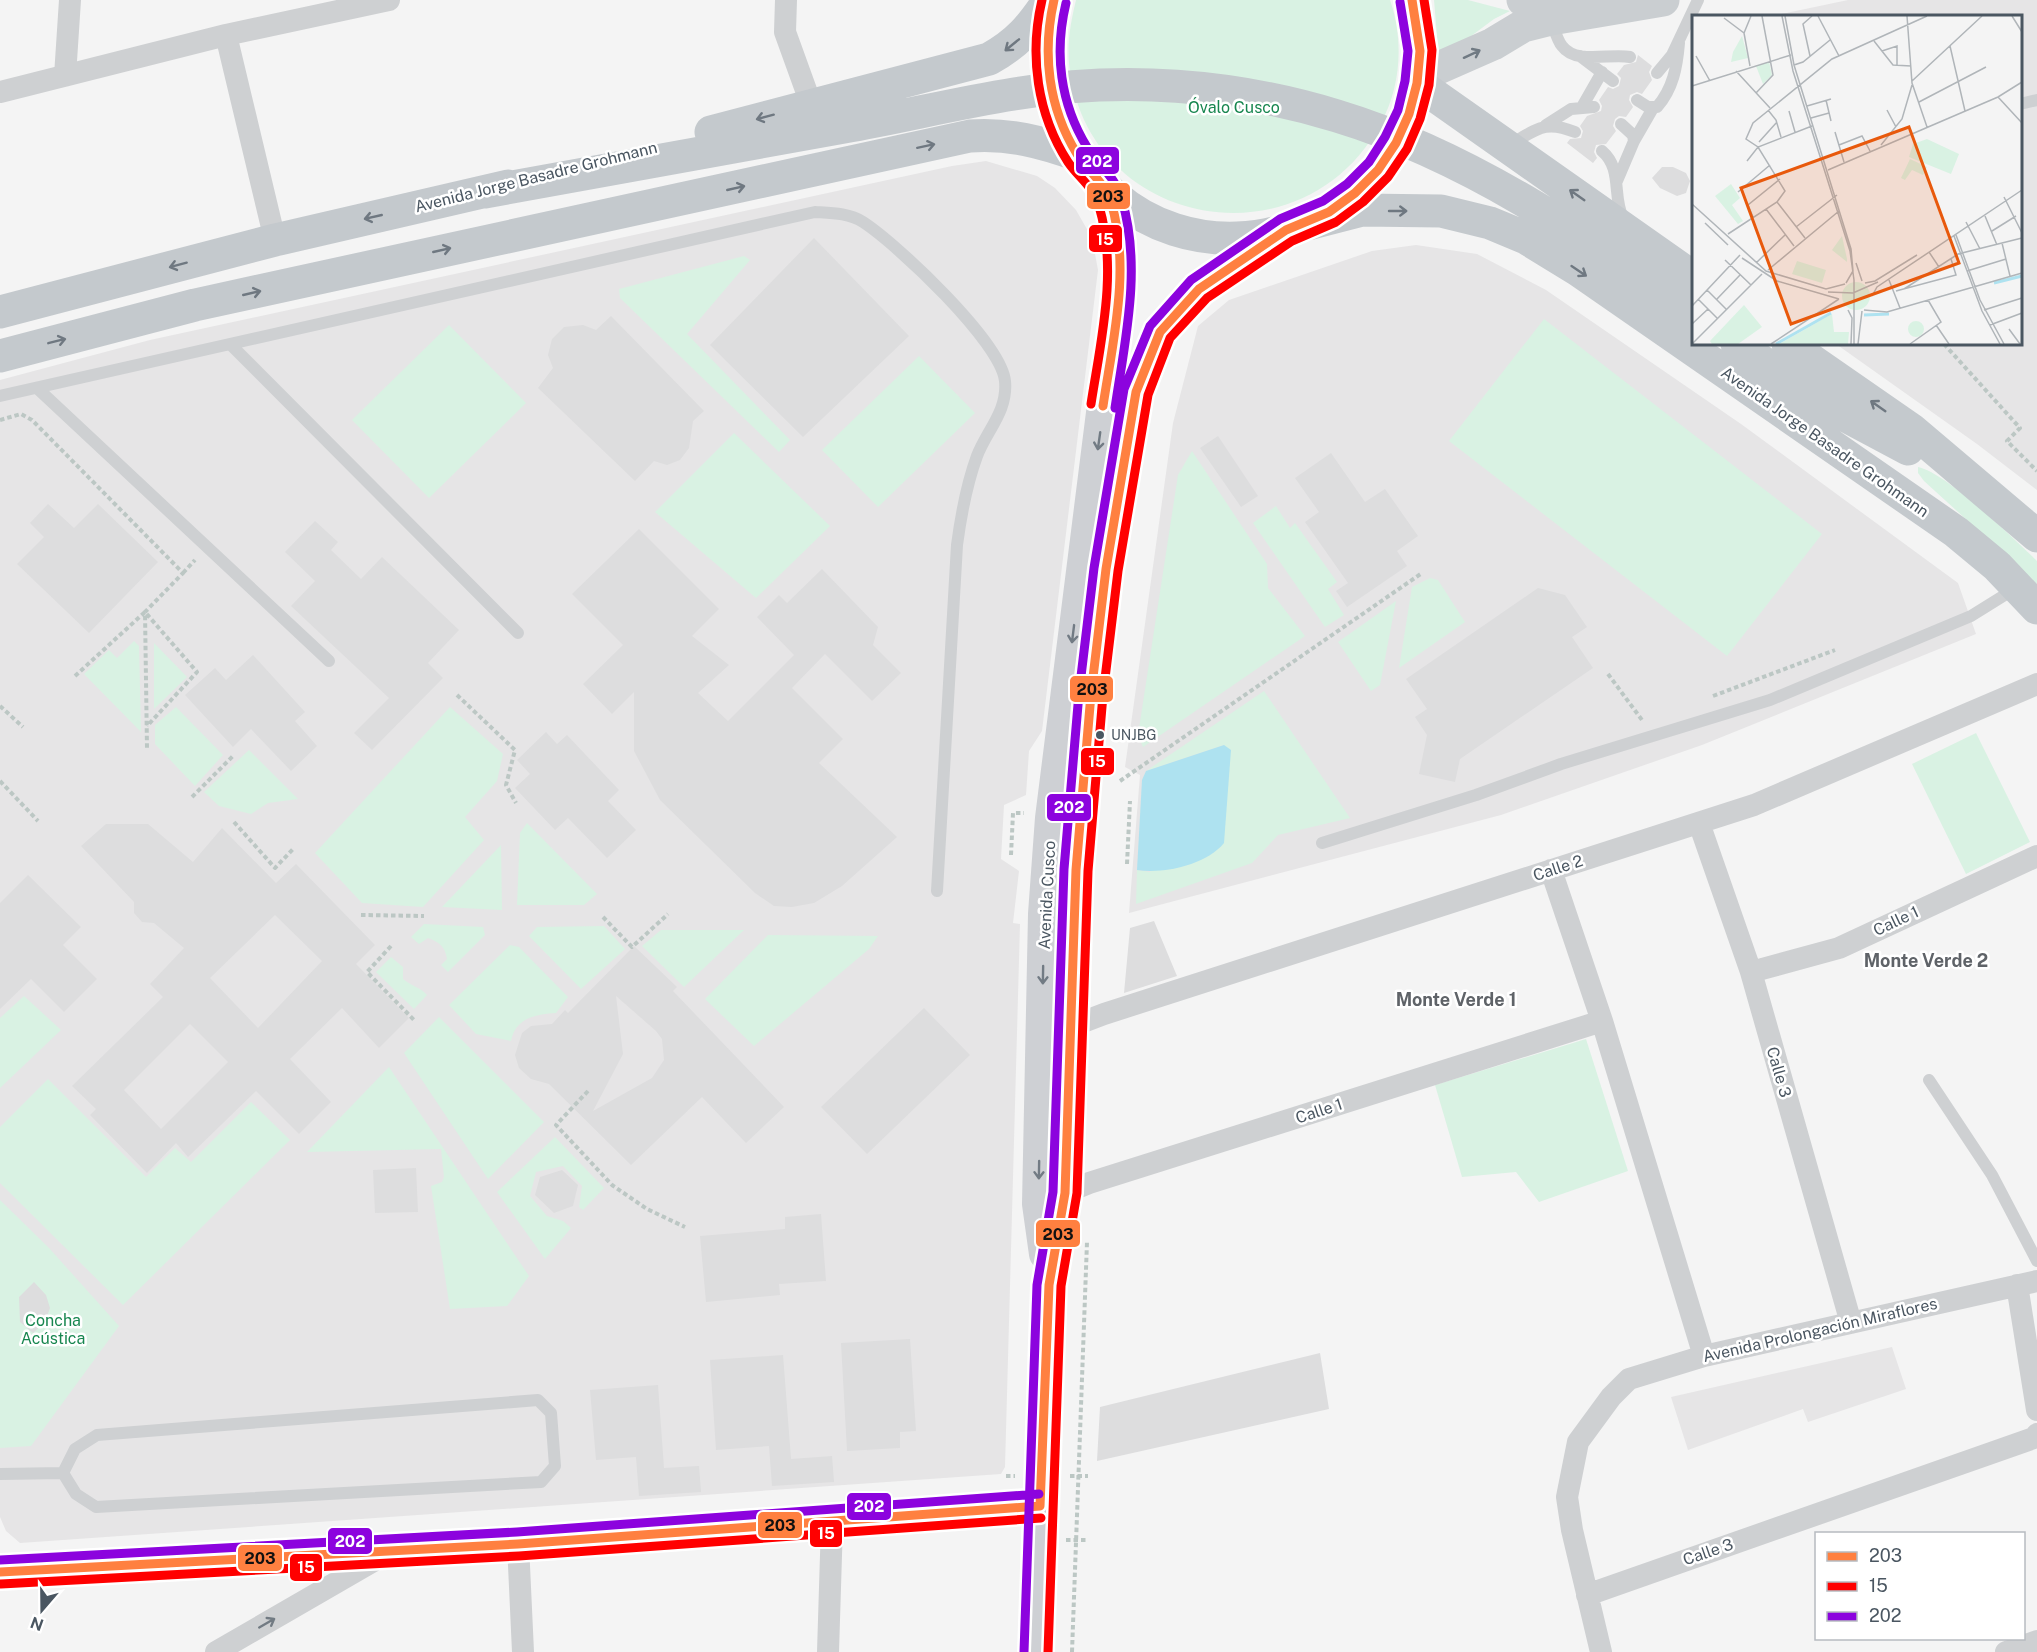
<svg xmlns="http://www.w3.org/2000/svg" width="2037" height="1652" font-family="'Public Sans',sans-serif">
<style>
.education{fill:#e6e5e6}
.green{fill:#d9f2e3}
.water{fill:#aee2f0}
.building{fill:#ddddde;fill-rule:evenodd}
.lines{fill:none;stroke-linecap:round;stroke-linejoin:round}
.path{stroke:#bcc7c4;stroke-width:4;stroke-dasharray:4.5 3;stroke-linecap:butt}
.service{stroke:#ced0d2;stroke-width:12}
.minor{stroke:#ced0d2;stroke-width:22}
.tertiary{stroke:#ced0d2;stroke-width:28}
.secondary{stroke:#ced0d4;stroke-width:32}
.primary{stroke:#caced1;stroke-width:33}
.trunk{stroke:#c4c9cd;stroke-width:33}
.bus-1-casing{stroke:#fff;stroke-width:14}
.bus-2-casing{stroke:#fff;stroke-width:14}
.bus-3-casing{stroke:#fff;stroke-width:14}
.bus-1{stroke:#ff8040;stroke-width:9}
.bus-2{stroke:#f00;stroke-width:9}
.bus-3{stroke:#8c03de;stroke-width:9}
.oneway{stroke:#6f7881}
.oneway2{stroke:#707a83}
.oneway3{stroke:#727b84}
.oneway4{stroke:#727b83}
.bus-dot{fill:#4a5661;stroke:#fff;stroke-width:2}
.labels{text-anchor:middle;dominant-baseline:central;stroke-width:5;stroke-linejoin:round;paint-order:stroke}
.bus-label{font-size:14px;fill:#4a5661;stroke:#fff;text-anchor:start}
.park-label{font-size:16px;fill:#17864f;stroke:#fff}
.street-label{font-size:16px;fill:#4a5661;stroke:#fff}
.neighbourhood-label{font-size:18px;font-weight:bold;fill:#5f6368;stroke:#fff}
.inset-river{fill:none;stroke:#aee2f0;stroke-width:3}
.inset-road{fill:none;stroke:#b0b5b9;stroke-width:1.5}
.view{fill:#e8590c;fill-opacity:0.15;stroke:#e8590c;stroke-width:3}
.inset-edge{fill:none;stroke:#4a5661;stroke-width:3}
.line-badge{stroke:#fff;stroke-width:2}
.badge-label{font-size:16px;text-anchor:middle;font-weight:bold;fill:#fff}
.pale-badge-label{font-size:16px;text-anchor:middle;font-weight:bold;fill:#111}
</style>
<rect width="100%" height="100%" fill="#f4f4f4"/>
<path class="education" d="M1848,0h189v490l-60,-46 -141,-100h184v-328h-248z
M986,161l51,15 18,12 21,22 16,28 6,32 -56,461 -13,20 -3,44 -22,10 -3,54 18,12 -6,52 7,1 -15,543 -4,7 -981,69 -14,-12 -6,-14v-1137l150,-40 802,-174z
M1416,245l61,9 69,36 195,134 217,159 18,51 -274,111 -201,70 -372,98 11,-138 -15,-8 48,-344 25,-97 31,-26 143,-49z
M1892,1347l14,42 -98,33 -5,-13 -115,41 -17,-53z"/>
<path class="green" d="M1076,0h314c14,40 11,86 -9,123 -78,146 -296,106 -312,-60 -2,-22 2,-42 7,-63z
M1434,0h34l42,11 -16,8 -55,41z
M744,256l6,4 -63,74 103,106 -11,12 -159,-154 -1,-9z
M1544,319l278,215 -95,122 -278,-215z
M449,325l77,78 -97,95 -77,-78z
M919,356l56,57 -97,94 -56,-57z
M734,433l96,93 -74,72 -101,-86z
M1192,451l75,113 1,24 37,48 -162,111 -5,-12 40,-260z
M1918,467c29,6 96,72 119,94v23l-113,-103 -6,-8z
M1276,506l14,22 5,-5 42,59 -9,7 16,26 -19,12 -72,-104z
M1430,578l8,2 27,42 -66,46 13,-81z
M1396,601l-16,84 -9,6 -33,-49z
M134,641l5,5 2,86 -57,-58 25,-24 8,8z
M154,643l33,34 -33,32z
M1264,691l86,127 -72,17 -26,28 -116,41 1,-34 13,2 74,-127 -78,26z
M176,707l47,48 -28,31 -40,-42v-19z
M450,707l53,47 -6,27 -32,36 19,23 -61,67 -61,-4 -47,-50z
M1976,733l54,109 -64,32 -54,-110z
M249,750l49,49 -30,4 -17,11 -32,-8 -15,-14z
M527,823l70,71 -13,11h-67l3,-72z
M501,845l1,65 -60,-3z
M424,924l59,3 2,8 -37,37 -7,-7 6,-6c-2,-13 -8,-17 -19,-21l-9,6 -8,-7z
M604,926l21,23 -44,40 -52,-53 8,-9z
M661,930h83l-60,57 -42,-41z
M768,935l110,1 -9,13 -115,97 -49,-47z
M510,945l9,2 49,50 -12,16c-22,1 -41,6 -45,28l-35,-7 -27,-29z
M391,957l12,10v12c8,7 17,8 24,16l-13,14 -38,-37z
M24,996l37,34 -61,58v-70z
M439,1017l105,105 -56,57 -84,-126z
M1586,1039l42,132 -89,31 -23,-30 -54,5 -27,-92z
M389,1067l140,209 -22,30 -57,3 -19,-123 11,-4 2,-5 -3,-28 -134,3z
M48,1079l98,98 29,-29 16,14 60,-60 39,38 -167,165 -123,-122v-56z
M555,1137l49,51 -21,22 -4,-3 3,-21 -19,-20 -27,6 -6,24 17,20 16,5 8,7 -26,31 -48,-67z
M0,1200l49,48 70,78 -88,120 -31,2z"/>
<path class="water" d="M1224,745l7,5 -7,93c-18,22 -60,31 -87,27l5,-90 4,-9z"/>
<path class="building" d="M1638,55l14,11 -3,6 3,8 -10,14 -5,-2 -7,3 -1,5 4,7 -7,10 -7,-1 -4,3 -2,7 3,5 -10,13 -10,1 -2,7 3,6 -4,5 -26,-20 3,-4 11,-1 2,-7 -3,-5 7,-10 14,-5 1,-5 -3,-6 9,-13 5,2 6,-3 2,-8 -4,-4 7,-9 12,-3z
M1662,167h11l13,6 4,8 -4,12 -9,3 -17,-8 -8,-10z
M814,238l95,98 -106,101 -93,-92z
M611,316l93,95 -11,10 -4,27 -9,12 -13,5 -13,-4 -19,20 -97,-93 15,-20 -5,-13 4,-16 12,-12 19,-2 13,5z
M1218,436l40,60 -17,11 -41,-59z
M1331,453l34,49 20,-13 33,47 -21,15 10,15 -60,41 -11,-16 12,-8 -43,-61 14,-10 -24,-34z
M48,504l26,24 24,-24 60,58 -69,71 -72,-69 27,-27 -14,-14z
M315,521l23,21 -7,8 30,29 21,-22 77,73 -31,33 15,15 -71,72 -18,-17 35,-35 -98,-92 24,-25 -30,-29z
M639,529l80,80 -27,27 37,29 -31,28 30,28 66,-66 -37,-38 22,-22 8,8 35,-34 56,58 -5,18 28,28 -29,28 -47,-47 -33,34 51,51 -24,24 78,74 -55,49 -28,17 -22,4 -18,-1 -19,-13 -95,-93 -26,-49v-59l-22,22 -29,-30 40,-39 -51,-51z
M1538,588l27,7 22,32 -15,10 21,31 -133,91 -5,23 -36,-8 8,-39 -12,-18 12,-8 -21,-30z
M253,655l52,57 -10,9 22,25 -26,25 -40,-42 -18,18 -48,-52 30,-27 11,12z
M546,732l11,12 10,-9 52,55 -11,11 28,29 -29,28 -39,-40 -13,12 -40,-42 15,-14 -13,-14z
M106,824h42l45,38 29,-34 54,55 20,-19 79,81 -19,19 53,54 -30,30 -37,-40 -52,51 41,43 -32,32 -43,-43 -68,66 -12,-14 -29,30 -57,-58 6,-6 -24,-23 91,-89 -13,-13 34,-36 -30,-25 -12,-1 -8,-9v-11l-53,-56zM275,915l47,46 -64,67 -48,-50zM190,1024l38,38 -67,67 -37,-39z
M28,875l53,52 -18,18 34,34 -33,33 -33,-33 -31,30v-106z
M1154,921l23,55 -53,17 6,-65z
M634,946l43,41 -4,4 111,116 -38,36 -44,-46 -71,68 -82,-81 -18,-5 -12,-11 -4,-13 7,-22 9,-7 21,-2 13,-14 3,3zM616,996l40,35 6,8 2,21 -12,18 -59,33 30,-57z
M924,1008l46,47 -103,99 -46,-47z
M416,1168l2,44 -43,1 -2,-43z
M562,1170l16,15 -5,21 -19,7 -19,-18 5,-18z
M821,1214l5,67 -47,3 1,11 -74,7 -6,-66 85,-7v-12z
M34,1282l12,13 4,13 -5,14 -12,11 -13,-11 -1,-25z
M910,1339l6,92 -16,1v16l-53,3 -6,-108z
M1320,1353l9,56 -232,52 3,-54z
M783,1355l8,104 41,-3 2,26 -62,4 -3,-40 -53,4 -6,-90z
M658,1385l6,83 35,-2 2,26 -62,4 -3,-39 -40,3 -6,-70z"/>
<g class="lines">
<path class="path" d="M1944,344l76,84 -13,13 30,30
M0,420l21,-6 11,6 151,153 -38,39 2,136
M183,573l12,-13
M1608,674l34,46
M75,676l70,-64 52,60 -50,54
M457,695l58,55 -9,35 10,18
M1713,696l122,-46
M0,706l23,21
M0,781l38,40
M1120,781l302,-208
M192,797l42,-42
M234,822l41,46 19,-20
M1011,855l2,-42h11
M1127,864l3,-63
M361,915l63,1
M603,917l29,30 36,-33
M391,946l-24,26 48,49
M588,1091l-32,34 56,60 35,24 38,18
M1006,1476h9
M1070,1476h18
M1066,1540h20
M1072,1652l15,-410"/>
<path class="service" d="M1551,20c3,8 6,20 11,26 14,19 48,7 68,11
M1580,56l33,25
M1657,73l15,-18 26,-55
M1637,100l11,7h9c16,-18 20,-40 22,-64
M2020,104l17,-4
M1582,107l20,-35
M1546,125l25,-16 23,-2
M1510,139l6,2c24,-14 32,-20 59,-9
M1634,141l19,-33
M1602,151c21,18 10,45 21,67
M1617,181l17,-40 -1,-6 -12,-11
M230,344l288,289
M37,388l292,273
M0,396l815,-184c16,1 34,1 48,10 34,22 138,120 142,159 3,30 -18,49 -28,75 -11,30 -16,59 -20,89l-20,346
M1322,843l154,-48 85,-31 209,-64 201,-84 45,-28
M1929,1080l63,95 45,86
M538,1400l13,13 4,53 -14,16 -445,25 -20,-13 -13,-21 12,-24 22,-14z
M0,1474l63,-1"/>
<path class="minor" d="M786,0l-1,32 26,72
M226,35l49,205
M65,76l5,-76
M0,92l226,-57 163,-35
M1699,823l52,149 100,351
M1551,870l51,151 102,335
M1751,972l88,-24 198,-92
M1070,1027l34,-13 650,-209 283,-121
M1052,1198l37,-15 513,-162
M2017,1285l20,125
M518,1544l5,108
M1587,1595l447,-157 3,-4
M216,1652l173,-100
M828,1652l4,-129
M1601,1652l-29,-122 -5,-33 11,-55 33,-45 18,-18 75,-23 333,-75
M2006,1652l31,-11"/>
<path class="tertiary" d="M0,1572l518,-28 522,-38"/>
<path class="secondary" d="M1045,1254l-7,-50 6,-290 7,-96 69,-548 -2,-36 -13,-47
M1036,1652l13,-367 16,-92 11,-323 15,-176 15,-125 21,-134 9,-43 24,-60 39,-43 87,-59"/>
<path class="primary" d="M1523,0l50,8
M1418,77l75,-33 30,-18 28,-7 112,-19"/>
<path class="trunk" d="M1054,0c-13,47 -8,97 16,140 104,189 392,85 342,-140
M1417,83l277,195
M711,132l278,-73c29,-16 42,-32 60,-59
M485,192c120,-22 240,-43 359,-65 57,-10 113,-24 170,-33 107,-18 219,-10 323,22 129,39 247,119 357,197
M1300,226l62,-16 79,1 49,12 36,15 52,32 378,262 41,34 40,42
M0,312l275,-72 233,-54
M1737,344l79,56 92,49
M1788,344l124,86 125,106
M0,356l195,-51 775,-169c38,-3 72,6 108,19"/>
<g class="bus-1-casing">
<path id="bus-1" d="M1054,0c-12,53 -6,107 23,154 11,17 27,28 34,48 20,66 2,138 -8,204
M1040,1506l9,-221 16,-92 11,-323 15,-176 15,-125 30,-177 24,-60 39,-43 87,-59 43,-18 26,-19 23,-23 18,-27 13,-29 8,-31 3,-32 -8,-51
M0,1572l518,-28 522,-38"/>
</g>
<g class="bus-2-casing">
<path id="bus-2" d="M1042,0c-13,55 -5,114 26,162 10,15 26,25 31,44 19,64 2,134 -8,198
M1,1584l518,-28 522,-38
M1048,1652l13,-366 16,-93 11,-322 15,-176 15,-124 30,-176 22,-57 37,-40 85,-57 44,-19 27,-20 25,-25 19,-28 13,-30 9,-34 3,-35 -8,-50"/>
</g>
<g class="bus-3-casing">
<path id="bus-3" d="M1066,3c-12,50 -6,100 21,144 12,19 29,30 35,53 20,68 3,140 -7,208
M0,1560l517,-28 522,-38
M1024,1652l13,-367 16,-93 11,-323 15,-176 15,-125 30,-179 26,-63 41,-46 89,-61 43,-18 24,-17 22,-22 16,-25 13,-27 7,-29 3,-30 -8,-49"/>
</g>
<use href="#bus-1" class="bus-1"/>
<use href="#bus-2" class="bus-2"/>
<use href="#bus-3" class="bus-3"/>
</g>
<defs><path id="oneway-shaft" d="M-6 0H5M1.5-3L5.5 0L1.5 3" fill="none" stroke-width="1.6" stroke-linecap="round" stroke-linejoin="round" transform="scale(1.5)"/></defs>
<g class="oneway">
<use href="#oneway-shaft" transform="translate(1012 45) rotate(141)"/>
<use href="#oneway-shaft" transform="translate(765 117) rotate(165)"/>
<use href="#oneway-shaft" transform="translate(926 146) rotate(-12)"/>
<use href="#oneway-shaft" transform="translate(736 188) rotate(-13)"/>
<use href="#oneway-shaft" transform="translate(1577 195) rotate(-145)"/>
<use href="#oneway-shaft" transform="translate(1398 211)"/>
<use href="#oneway-shaft" transform="translate(373 217) rotate(167)"/>
<use href="#oneway-shaft" transform="translate(442 250) rotate(-13)"/>
<use href="#oneway-shaft" transform="translate(178 265) rotate(165)"/>
<use href="#oneway-shaft" transform="translate(1579 271) rotate(34)"/>
<use href="#oneway-shaft" transform="translate(252 293) rotate(-13)"/>
<use href="#oneway-shaft" transform="translate(57 341) rotate(-14)"/>
<use href="#oneway-shaft" transform="translate(1878 406) rotate(-145)"/>
</g>
<use class="oneway2" href="#oneway-shaft" transform="translate(1472 54) rotate(-25)"/>
<g class="oneway3">
<use href="#oneway-shaft" transform="translate(1099 441) rotate(98)"/>
<use href="#oneway-shaft" transform="translate(1073 634) rotate(97)"/>
<use href="#oneway-shaft" transform="translate(1043 975) rotate(91)"/>
<use href="#oneway-shaft" transform="translate(1039 1170) rotate(91)"/>
</g>
<use class="oneway4" href="#oneway-shaft" transform="translate(267 1623) rotate(-30)"/>
<circle class="bus-dot" cx="1100" cy="735" r="5"/>
<g class="labels">
<g class="bus-label">
<text x="1111" y="735">UNJBG</text>
</g>
<g class="park-label">
<text x="1234" y="107">Óvalo Cusco</text>
<text x="53" y="1320">Concha<tspan x="53" dy="18">Acústica</tspan></text>
</g>
<g class="street-label">
<text transform="translate(536 177) rotate(-14)">Avenida Jorge Basadre Grohmann</text>
<text transform="translate(1825 442) rotate(35)">Avenida Jorge Basadre Grohmann</text>
<text transform="translate(1558 868) rotate(-18)">Calle 2</text>
<text transform="translate(1047 895) rotate(-87)">Avenida Cusco</text>
<text transform="translate(1896 921) rotate(-25)">Calle 1</text>
<text transform="translate(1779 1072) rotate(74)">Calle 3</text>
<text transform="translate(1319 1111) rotate(-18)">Calle 1</text>
<text transform="translate(1820 1330) rotate(-13)">Avenida Prolongación Miraflores</text>
<text transform="translate(1708 1552) rotate(-19)">Calle 3</text>
</g>
<g class="neighbourhood-label">
<text x="1926" y="960">Monte Verde 2</text>
<text x="1456" y="999">Monte Verde 1</text>
</g>
</g>
<g transform="translate(1692 15)">
<rect width="330" height="330" fill="#f4f4f4"/>
<path d="M50,21l6,22 -17,4 2,-10zM77,47l3,13 -9,9 -7,-18zM235,124l32,15 -8,20 -42,-17 4,-13zM218,144l17,8 -4,8 -11,-5 -7,10 -4,-2zM39,169l9,14 -8,7 11,16 -5,3 -23,-28zM150,221l5,23v3l-15,-12zM105,246l29,9 -4,13 -30,-9zM150 281a14 14 0 1 1 28 0a14 14 0 1 1-28 0ZM52,290l18,22 -24,17h-26l-2,-3zM140,299l2,18h15l-1,12h-69zM216 314a8 8 0 1 1 16 0a8 8 0 1 1-16 0Z" fill="#d9f2e3"/>
<path class="inset-river" d="M302,268l28,-7M172,300l25,-1M84,329l55,-31"/>
<path class="inset-road" d="M90,1l11,55 57,180 4,29v64M93,1l9,49 57,184 2,22 -7,12M126,1l21,40M215,1l5,67 15,44M320,1l10,16M32,3l20,15M182,26l19,24 18,1M258,31l15,65M190,36l15,-5v20M4,41l14,25M118,41l-7,-32 9,-8M102,50l9,-3 27,-22M58,51l-6,-33 7,-17M44,56l34,37M220,66l70,-65M0,71l99,-31M64,78l17,-18 -11,-59M306,82l24,26M134,85l5,21M227,87l67,-35M115,91l24,-7M76,95l8,10 5,17M195,95l9,17M97,96l6,21M119,103l18,-5M143,117l9,30M67,127l18,-20M147,130l23,-9 8,15M189,130l21,-26 10,-34M55,146l11,-14 54,-21M136,155l170,-73 24,-15M46,177l32,-27M312,182l18,36M85,187l28,36M0,189l74,67 60,18 19,-5M74,194l28,37M293,201l12,29M61,202l-5,-12 32,-26M274,207l14,27M13,208l23,22M104,212l41,-32M300,216l24,-15M36,219l49,-32 8,-11 -27,-44 -12,-8 7,-16 79,-64 95,-43M264,220l24,65 24,44M262,221l28,75 18,33M310,228l8,33M237,237l10,15M50,243l35,23 62,18M33,245l26,25M64,248l29,-28M164,248l6,18M76,255l71,-59M275,256l39,-12M197,265l11,28M173,268l10,-2 42,-26M212,274l54,-35 64,-16M15,275l19,19M204,276l60,-16 -5,-16M136,277l25,1 25,-11M180,281l5,-9 145,-97M6,284l19,19M25,284l23,-24M0,291l48,-51M156,295l4,8 -1,26M172,295l23,2 135,-39M292,295l38,-12M0,309l16,-15M244,310l13,19M298,310l32,-12M317,314l11,15M0,329l70,-70M79,329l68,-45M166,329l4,-33M218,329l31,-22 -13,-22"/>
<path class="view" d="M217,112l50,136 -168,61 -50,-136z"/>
<rect width="330" height="330" class="inset-edge"/>
</g>
<g class="line-badge">
<rect x="1075" y="146" width="45" height="29" rx="6" fill="#8c03de"/>
<rect x="1086" y="182" width="45" height="28" rx="6" fill="#ff8040"/>
<rect x="1088" y="224" width="35" height="29" rx="6" fill="#f00"/>
<rect x="1069" y="675" width="45" height="28" rx="6" fill="#ff8040"/>
<rect x="1080" y="747" width="35" height="29" rx="6" fill="#f00"/>
<rect x="1046" y="793" width="46" height="29" rx="6" fill="#8c03de"/>
<rect x="1035" y="1219" width="46" height="29" rx="6" fill="#ff8040"/>
<rect x="846" y="1492" width="46" height="29" rx="6" fill="#8c03de"/>
<rect x="757" y="1511" width="46" height="28" rx="6" fill="#ff8040"/>
<rect x="809" y="1519" width="34" height="29" rx="6" fill="#f00"/>
<rect x="327" y="1527" width="46" height="28" rx="6" fill="#8c03de"/>
<rect x="237" y="1544" width="46" height="28" rx="6" fill="#ff8040"/>
<rect x="289" y="1553" width="34" height="29" rx="6" fill="#f00"/>
</g>
<g class="badge-label">
<text x="1097" y="167">202</text>
<text x="1105" y="245">15</text>
<text x="1097" y="767">15</text>
<text x="1069" y="813">202</text>
<text x="869" y="1512">202</text>
<text x="826" y="1539">15</text>
<text x="350" y="1547">202</text>
<text x="306" y="1573">15</text>
</g>
<g class="pale-badge-label">
<text x="1108" y="202">203</text>
<text x="1092" y="695">203</text>
<text x="1058" y="1240">203</text>
<text x="780" y="1531">203</text>
<text x="260" y="1564">203</text>
</g>
<rect x="1815" y="1532" width="210" height="108" fill="#ffffff" stroke="#b7bbc0" stroke-width="1.5"/>
<rect x="1827" y="1552" width="30" height="9" fill="#ff8040" stroke="#b7bbc0" stroke-width="1.5"/>
<text x="1869" y="1562" font-size="18" fill="#4a5661">203</text>
<rect x="1827" y="1582" width="30" height="9" fill="#ff0000" stroke="#b7bbc0" stroke-width="1.5"/>
<text x="1869" y="1592" font-size="18" fill="#4a5661">15</text>
<rect x="1827" y="1612" width="30" height="9" fill="#8c03de" stroke="#b7bbc0" stroke-width="1.5"/>
<text x="1869" y="1622" font-size="18" fill="#4a5661">202</text>
<g transform="translate(42 1610) rotate(200)" stroke="#ffffff" stroke-width="4.5" paint-order="stroke">
<path d="M0-4.5L10 22L0 15L-10 22Z" fill="#4a5661"/>
<text y="-9" font-size="16" font-weight="bold" text-anchor="middle" fill="#4a5661">N</text>
</g>
</svg>
